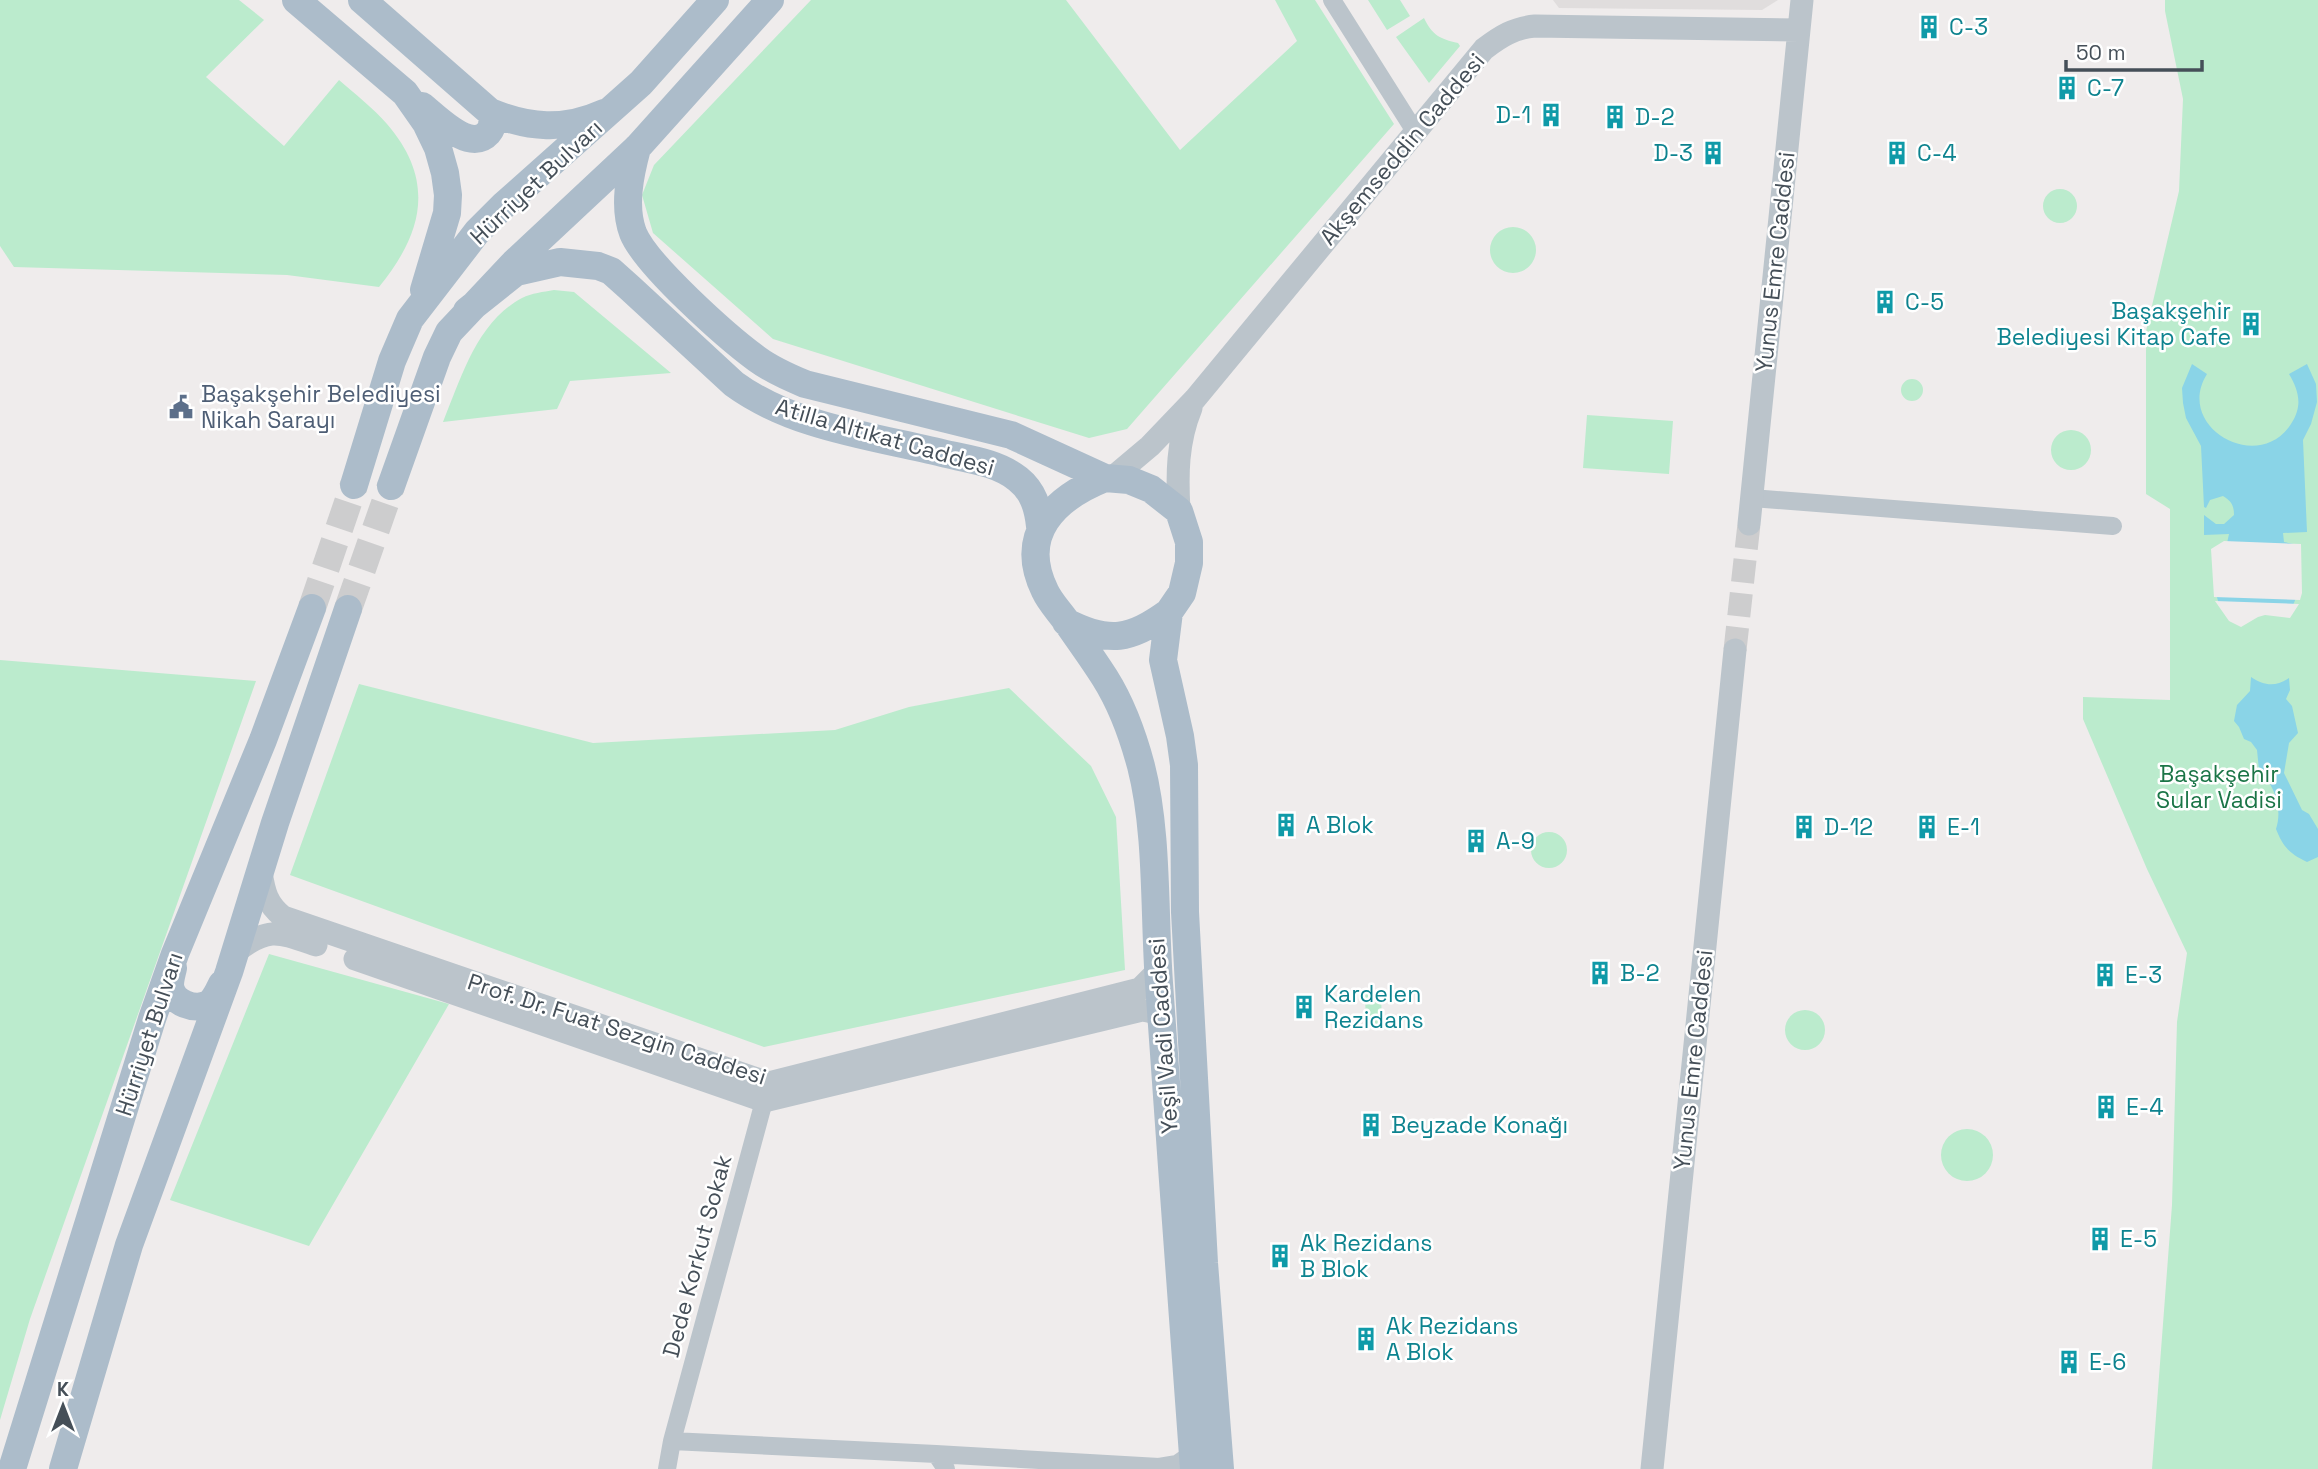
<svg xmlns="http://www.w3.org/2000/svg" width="2318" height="1469" font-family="'Space Grotesk',sans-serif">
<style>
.education{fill:#e0dddd}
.green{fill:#bbebcd}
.water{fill:#8ad4e7}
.pier{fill:#efecec}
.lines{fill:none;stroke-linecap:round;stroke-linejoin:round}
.tertiary-tunnel{stroke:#cdcdce;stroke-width:23;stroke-dasharray:23 11;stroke-linecap:butt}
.primary-tunnel{stroke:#cdcdce;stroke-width:28;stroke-dasharray:28 14;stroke-linecap:butt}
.minor{stroke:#bbc4cb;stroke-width:18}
.tertiary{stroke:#bbc4cb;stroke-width:23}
.primary{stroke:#acbcca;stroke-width:28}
.labels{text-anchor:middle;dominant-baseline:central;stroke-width:5;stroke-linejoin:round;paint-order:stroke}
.culture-label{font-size:23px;fill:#0d838f;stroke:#fff;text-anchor:start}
.street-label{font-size:23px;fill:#454f58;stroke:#fff}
.service-label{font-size:23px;fill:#4e5e75;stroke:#fff;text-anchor:start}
.park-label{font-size:23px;fill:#1b7547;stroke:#fff}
</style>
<rect width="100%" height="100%" fill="#efecec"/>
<path class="education" d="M1553,0h225l-16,10 -203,-2z"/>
<path class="green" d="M0,0h239l25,20 -58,57 78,69 55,-66c16,14 34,28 48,44 49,57 36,109 -8,163l-92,-12 -273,-8 -14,-21z
M811,0h255l114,150 117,-109 -22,-41h40l79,124 -267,305 -38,9 -316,-99 -120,-106 -11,-38 12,-30z
M1368,0h32l10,16 -23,14z
M2165,0h153v1469h-166l20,-264 5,-183 10,-69 -40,-84 -64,-150v-22l87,3v-191l-24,-15v-163l33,-140 4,-92 -18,-88z
M1424,18c8,17 16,21 34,25l2,3 -31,37 -33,-46z
M2043 206a17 17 0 1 1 34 0a17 17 0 1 1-34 0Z
M1490 250a23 23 0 1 1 46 0a23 23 0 1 1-46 0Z
M554,290l20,2 97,81 -101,8 -13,28 -114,13c18,-44 34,-100 79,-124 10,-5 21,-6 32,-8z
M1901 390a11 11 0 1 1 22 0a11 11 0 1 1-22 0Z
M1587,415l86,6 -4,53 -86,-6z
M2051 450a20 20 0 1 1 40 0a20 20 0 1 1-40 0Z
M0,660l256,21 -226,638 -30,101z
M359,684l234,59 242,-13 74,-23 100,-19 82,78 25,51 9,153 -361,77 -474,-172z
M1531 850a18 18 0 1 1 36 0a18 18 0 1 1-36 0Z
M269,954l180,50 -140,242 -139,-46z
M1381,993l1,33h-16l-1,-32z
M1785 1030a20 20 0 1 1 40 0a20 20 0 1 1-40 0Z
M1941 1155a26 26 0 1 1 52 0a26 26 0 1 1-52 0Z"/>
<path class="water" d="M2192,364l15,10c-33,53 51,101 84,50 12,-18 8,-33 -2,-50l18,-10 9,20 1,18 -6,22 -8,16 4,92 -24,1 1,9 14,3v48l-9,22 -70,-11 -3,-10 13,-60 -25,1v-20l12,9h8l10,-9c0,-10 -3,-14 -11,-19l-13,4 -4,8 -2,-1 -3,-61 -15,-28 -3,-15 -1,-15z
M2251,677c14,9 24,10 38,1l1,12 -4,9 6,7 6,27 -9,10 -5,30 18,37 7,4 9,15v28l-11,5c-17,-8 -24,-15 -31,-33 7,-21 -2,-45 -17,-59l-2,-20 -6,-8 -7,-3 -5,-12 -5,-6 3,-16 13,-14z"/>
<path class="pier" d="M2224,541l77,3 1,49 -2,7 -86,-3 -3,-48z
M2215,601l84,3 -9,14 -25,-3 -7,2 -17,10 -12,-6z"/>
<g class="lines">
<path class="tertiary-tunnel" d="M1735,650l14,-126"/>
<path class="primary-tunnel" d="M312,608l42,-123
M348,609l43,-123"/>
<path class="minor" d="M1332,0l84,133
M1752,498l361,28
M672,1441l95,-351
M936,1454l223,13 18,-3 16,-11
M667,1469l5,-28 264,13 10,15"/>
<path class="tertiary" d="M1112,478l38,-32 45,-47 289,-350c17,-13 30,-21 51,-23l264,4
M1179,511c-2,-36 -2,-69 12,-103
M1749,524l53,-524
M261,872c3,20 6,32 22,45l486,166 371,-94 14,-14 4,-9
M236,952c32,-26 43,-20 80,-7
M355,959l409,142 378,-91 11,2 9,9
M1652,1469l83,-819"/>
<path class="primary" d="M296,0l109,93 21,30 12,25 7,25 3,22 -1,18 -23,77
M362,0l128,112c39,16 74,19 114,1
M422,106c15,12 48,47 66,27 6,-7 5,-14 2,-21
M637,148c-7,26 -14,58 -4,85 13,32 94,104 124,126 15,11 31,18 48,25l206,51 94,43 24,2 22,9 28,22 10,31v21l-7,30 -13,19 -6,48 17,76 4,29 1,147 19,351 16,206
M467,311l49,-39 44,-10 38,4 13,5 19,17 104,96c59,43 138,52 208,69 25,6 55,9 76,26 15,12 20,28 22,47
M1105,478c-50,20 -88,56 -60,113 5,11 14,20 21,30 13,19 27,38 39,57 17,27 28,58 36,88 17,66 13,148 18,217 12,162 22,324 35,486
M354,485l38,-124 18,-42 67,-87 27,-27 137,-122 74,-83
M391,486l46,-129 12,-25 65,-69 123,-115 133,-148
M1066,622c43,22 65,18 103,-10
M173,968c-1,5 -3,11 -3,17 1,18 26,27 40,18 6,-5 9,-13 12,-19
M12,1469l140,-450 23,-65 88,-214 49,-132
M63,1469l66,-224 100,-273 46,-149 73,-214"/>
</g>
<defs>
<g id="building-bare" transform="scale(1.89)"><path d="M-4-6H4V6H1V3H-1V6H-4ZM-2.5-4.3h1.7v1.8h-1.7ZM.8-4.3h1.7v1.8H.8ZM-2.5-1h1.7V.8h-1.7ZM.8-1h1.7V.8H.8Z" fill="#0f9aa8" stroke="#fff" stroke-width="2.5" paint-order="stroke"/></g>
<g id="civic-bare" transform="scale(1.89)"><path d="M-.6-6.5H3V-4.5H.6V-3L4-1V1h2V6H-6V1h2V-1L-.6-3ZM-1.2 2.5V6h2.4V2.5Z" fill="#5c6f8a" stroke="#fff" stroke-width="2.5" paint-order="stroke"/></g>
</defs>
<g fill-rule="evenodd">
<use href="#building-bare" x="1929" y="27"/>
<use href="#building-bare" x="2067" y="88"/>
<use href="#building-bare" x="1551" y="115"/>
<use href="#building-bare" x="1615" y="117"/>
<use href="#building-bare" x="1713" y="153"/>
<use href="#building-bare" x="1897" y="153"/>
<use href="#building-bare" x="1885" y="302"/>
<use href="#building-bare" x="2251" y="324"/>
<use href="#civic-bare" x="181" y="407"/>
<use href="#building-bare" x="1286" y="825"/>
<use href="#building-bare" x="1804" y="827"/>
<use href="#building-bare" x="1927" y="827"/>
<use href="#building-bare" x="1476" y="841"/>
<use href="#building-bare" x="1600" y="973"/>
<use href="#building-bare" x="2105" y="975"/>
<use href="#building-bare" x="1304" y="1007"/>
<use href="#building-bare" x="2106" y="1107"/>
<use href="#building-bare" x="1371" y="1125"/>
<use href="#building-bare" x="2100" y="1239"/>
<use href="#building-bare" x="1280" y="1256"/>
<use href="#building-bare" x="1366" y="1339"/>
<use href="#building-bare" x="2069" y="1362"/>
</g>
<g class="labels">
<g class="culture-label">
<text x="1949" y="27">C-3</text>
<text x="2087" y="88">C-7</text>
<text x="1531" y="115" text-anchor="end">D-1</text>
<text x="1635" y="117">D-2</text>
<text x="1693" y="153" text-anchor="end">D-3</text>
<text x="1917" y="153">C-4</text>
<text x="1905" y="302">C-5</text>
<text x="2231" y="311" text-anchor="end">Başakşehir<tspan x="2231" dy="26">Belediyesi Kitap Cafe</tspan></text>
<text x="1306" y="825">A Blok</text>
<text x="1824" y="827">D-12</text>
<text x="1947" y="827">E-1</text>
<text x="1496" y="841">A-9</text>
<text x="1620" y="973">B-2</text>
<text x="2125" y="975">E-3</text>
<text x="1324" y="994">Kardelen<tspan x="1324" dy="26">Rezidans</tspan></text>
<text x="2126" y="1107">E-4</text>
<text x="1391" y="1125">Beyzade Konağı</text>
<text x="2120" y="1239">E-5</text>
<text x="1300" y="1243">Ak Rezidans<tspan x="1300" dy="26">B Blok</tspan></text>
<text x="1386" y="1326">Ak Rezidans<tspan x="1386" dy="26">A Blok</tspan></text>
<text x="2089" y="1362">E-6</text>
</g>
<g class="street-label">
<text transform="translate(1402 149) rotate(-50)">Akşemseddin Caddesi</text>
<text transform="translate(536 182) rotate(-43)">Hürriyet Bulvarı</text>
<text transform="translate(1775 262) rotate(-84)">Yunus Emre Caddesi</text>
<text transform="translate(885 437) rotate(16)">Atilla Altıkat Caddesi</text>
<text transform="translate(617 1029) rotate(18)">Prof. Dr. Fuat Sezgin Caddesi</text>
<text transform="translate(149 1034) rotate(-72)">Hürriyet Bulvarı</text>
<text transform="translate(1163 1036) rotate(-94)">Yeşil Vadi Caddesi</text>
<text transform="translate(1693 1060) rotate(-84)">Yunus Emre Caddesi</text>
<text transform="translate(697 1256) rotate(-75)">Dede Korkut Sokak</text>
</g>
<g class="service-label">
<text x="201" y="394">Başakşehir Belediyesi<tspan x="201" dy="26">Nikah Sarayı</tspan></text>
</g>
<g class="park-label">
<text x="2219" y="774">Başakşehir<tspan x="2219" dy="26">Sular Vadisi</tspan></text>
</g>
</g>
<g transform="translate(63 1406)" stroke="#ffffff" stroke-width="5" paint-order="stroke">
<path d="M0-5L12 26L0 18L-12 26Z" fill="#454f58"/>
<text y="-10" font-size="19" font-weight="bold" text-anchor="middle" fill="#454f58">K</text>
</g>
<path d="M2066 60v10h136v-10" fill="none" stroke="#454f58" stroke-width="3.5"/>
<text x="2076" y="60" font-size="21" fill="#454f58" stroke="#ffffff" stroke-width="5" paint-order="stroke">50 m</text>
</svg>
